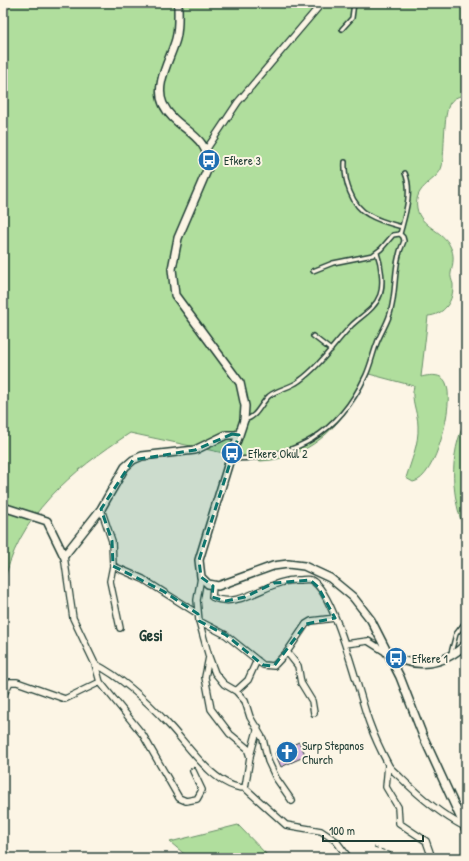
<svg xmlns="http://www.w3.org/2000/svg" width="469" height="861" font-family="'Patrick Hand',sans-serif">
<style>
.green{fill:#b0de9d;stroke:#688e68}
.building{fill:#d9b5df;stroke:#1f3d34}
.lines{fill:none;stroke-linecap:round;stroke-linejoin:round}
.service-casing{stroke:#1f3d34;stroke-width:6}
.minor-casing{stroke:#1f3d34;stroke-width:8}
.tertiary-casing{stroke:#1f3d34;stroke-width:10}
.path{stroke:#1f3d34;stroke-width:1;stroke-dasharray:4 3;stroke-linecap:butt}
.service{stroke:#fcf5e5;stroke-width:3}
.minor{stroke:#fcf5e5;stroke-width:5.5}
.tertiary{stroke:#fcf5e5;stroke-width:7}
.marked{fill:#0f766e;fill-opacity:0.2;stroke:#0f766e;stroke-width:3;stroke-dasharray:8 5;stroke-linejoin:round}
.labels{text-anchor:middle;dominant-baseline:central;stroke-width:4;stroke-linejoin:round;paint-order:stroke}
.poi-label{font-size:12px;fill:#1f3d34;stroke:#fcf5e5;text-anchor:start}
.district-label{font-size:16px;font-weight:bold;fill:#1f3d34;stroke:#fcf5e5}
</style>
<rect width="100%" height="100%" fill="#fcf5e5"/>
<filter id="ink" filterUnits="userSpaceOnUse"><feTurbulence type="fractalNoise" baseFrequency=".025" numOctaves="2"/><feDisplacementMap in="SourceGraphic" scale="8" xChannelSelector="R" yChannelSelector="G"/><feConvolveMatrix kernelMatrix="1 2 1 2 8 2 1 2 1" color-interpolation-filters="sRGB"/></filter>
<g filter="url(#ink)">
<path class="green" d="M3,3h463v92c-6,1 -12,2 -16,8 -7,11 -5,48 -8,63 -3,15 -29,19 -25,42 3,19 26,22 33,38 5,9 3,17 1,27 -1,3 1,8 2,11 1,17 -9,31 -25,32l-7,61c8,-2 21,-4 25,6 9,18 -10,96 -33,99l-7,-4c5,-17 13,-34 12,-52 0,-14 -8,-26 -4,-40l-45,-12c-24,45 -52,84 -108,87l-131,-28c-58,38 -114,83 -127,155z
M466,419v116c-15,-39 -18,-78 0,-116z
M3,661l7,28 -7,9z
M238,825l32,33h-81l-19,-16z"/>
<path class="building" d="M299,742l7,14 -25,11 -6,-14z"/>
<g class="lines">
<g class="service-casing">
<path id="service" d="M342,29l10,-11 2,-15
M345,162c-1,18 6,44 24,53 10,6 22,9 33,12
M400,234c5,-19 13,-43 5,-61
M313,336l18,14
M244,420c13,-2 16,-16 25,-24 9,-7 21,-8 30,-15 21,-15 35,-37 52,-55 10,-10 24,-17 29,-31 4,-11 1,-31 -3,-42
M230,459c64,0 109,-25 136,-84 5,-11 7,-22 11,-32 4,-11 12,-22 14,-33 6,-24 2,-46 13,-69l-1,-4 -3,-3 -7,1 -12,14 -8,6 -40,8 -20,8
M451,653l5,-19 10,-13"/>
</g>
<g class="minor-casing">
<path id="minor" d="M206,150l32,-48 84,-99
M101,509l11,32 1,25 30,13 55,35
M64,556l9,62 22,46 5,18 43,53 36,63 7,3 11,-2 5,-9 -9,-19
M113,566l-3,15 10,47
M201,577l-4,23 2,21 10,36 -4,20 6,32 19,25 17,14 3,9 -5,31
M213,586l-1,11c29,14 57,-19 87,-17 3,0 9,-1 12,0 24,11 48,115 58,142 5,14 12,29 19,42 2,5 8,9 12,13 20,20 40,37 65,50
M199,621l27,14 37,30 11,1 13,-14 19,-28 5,-3 24,-3
M345,644l23,-3 19,12
M287,652l11,14 3,17 11,18 2,12
M209,657l6,16 9,11 12,7 9,10 5,16 13,22 5,22 8,17 16,23
M95,664c28,14 53,38 75,62 18,19 45,62 75,62l41,37 35,6 15,10 12,16
M236,691l12,-11 9,-20
M3,696l7,-14h7l48,17 35,-17
M250,756l8,-29
M388,765l-2,22 12,20 1,16 27,18 6,17"/>
</g>
<g class="tertiary-casing">
<path id="tertiary" d="M178,3c0,11 1,25 -2,36 -5,19 -22,45 -13,65 12,26 48,30 45,64l-30,70 -6,31 3,26 65,88 5,23 -1,14 -5,15 -9,24 -31,101 2,17 7,7 10,2 55,-20 15,-2 16,2 26,12 23,19 18,23 29,57 23,59 43,94
M3,507l44,14 17,35 37,-47 24,-42 8,-7 9,-4 53,-6 31,-15h13
M387,653c28,17 56,13 79,-9"/>
</g>
<path class="path" d="M374,847l18,6 9,5"/>
<use href="#service" class="service"/>
<use href="#minor" class="minor"/>
<use href="#tertiary" class="tertiary"/>
</g>
</g>
<path class="marked" d="M232,434l7,1 -40,125 2,17 12,9 -1,11 14,4 19,-4 29,-14 36,-3 8,7 17,31 -29,6 -32,42 -11,-1 -37,-30 -27,-14 -1,-7 -35,-23 -50,-25 -1,-25 -11,-32 32,-49 62,-10z"/>
<defs>
<g id="bus-disc" transform="scale(1.15)"><circle r="9.5" fill="#1f6fb2" stroke="#fcf5e5"/><path d="M-5-6H5V4H4V6H2V4H-2V6H-4V4H-5ZM-3.5-4V0h7V-4ZM-3.5 1.2v1.5H-2V1.2ZM2 1.2v1.5H3.5V1.2Z" fill="#fff"/></g>
<g id="church-disc" transform="scale(1.15)"><circle r="9.5" fill="#1f6fb2" stroke="#fcf5e5"/><path d="M-1.2-6h2.4v3.5h3.3v2.4h-3.3V6h-2.4V-.1h-3.3v-2.4h3.3Z" fill="#fff"/></g>
</defs>
<g fill-rule="evenodd">
<use href="#bus-disc" x="209" y="160"/>
<use href="#bus-disc" x="232" y="453"/>
<use href="#bus-disc" x="396" y="658"/>
<use href="#church-disc" x="287" y="752"/>
</g>
<g class="labels">
<g class="poi-label">
<text x="224" y="160">Efkere 3</text>
<text x="248" y="453">Efkere Okul 2</text>
<text x="412" y="658">Efkere 1</text>
<text x="302" y="745">Surp Stepanos<tspan x="302" dy="14">Church</tspan></text>
</g>
<g class="district-label">
<text x="151" y="635">Gesi</text>
</g>
</g>
<rect width="469" height="861" fill="none" stroke="#fcf5e5" stroke-width="16"/>
<rect x="8" y="8" width="453" height="845" fill="none" stroke="#1f3d34" stroke-width="1.5" filter="url(#ink)"/>
<path d="M323 835v6h100v-6" fill="none" stroke="#1f3d34" stroke-width="2"/>
<text x="329" y="835" font-size="12" fill="#1f3d34" stroke="#fcf5e5" stroke-width="3" paint-order="stroke">100 m</text>
</svg>
